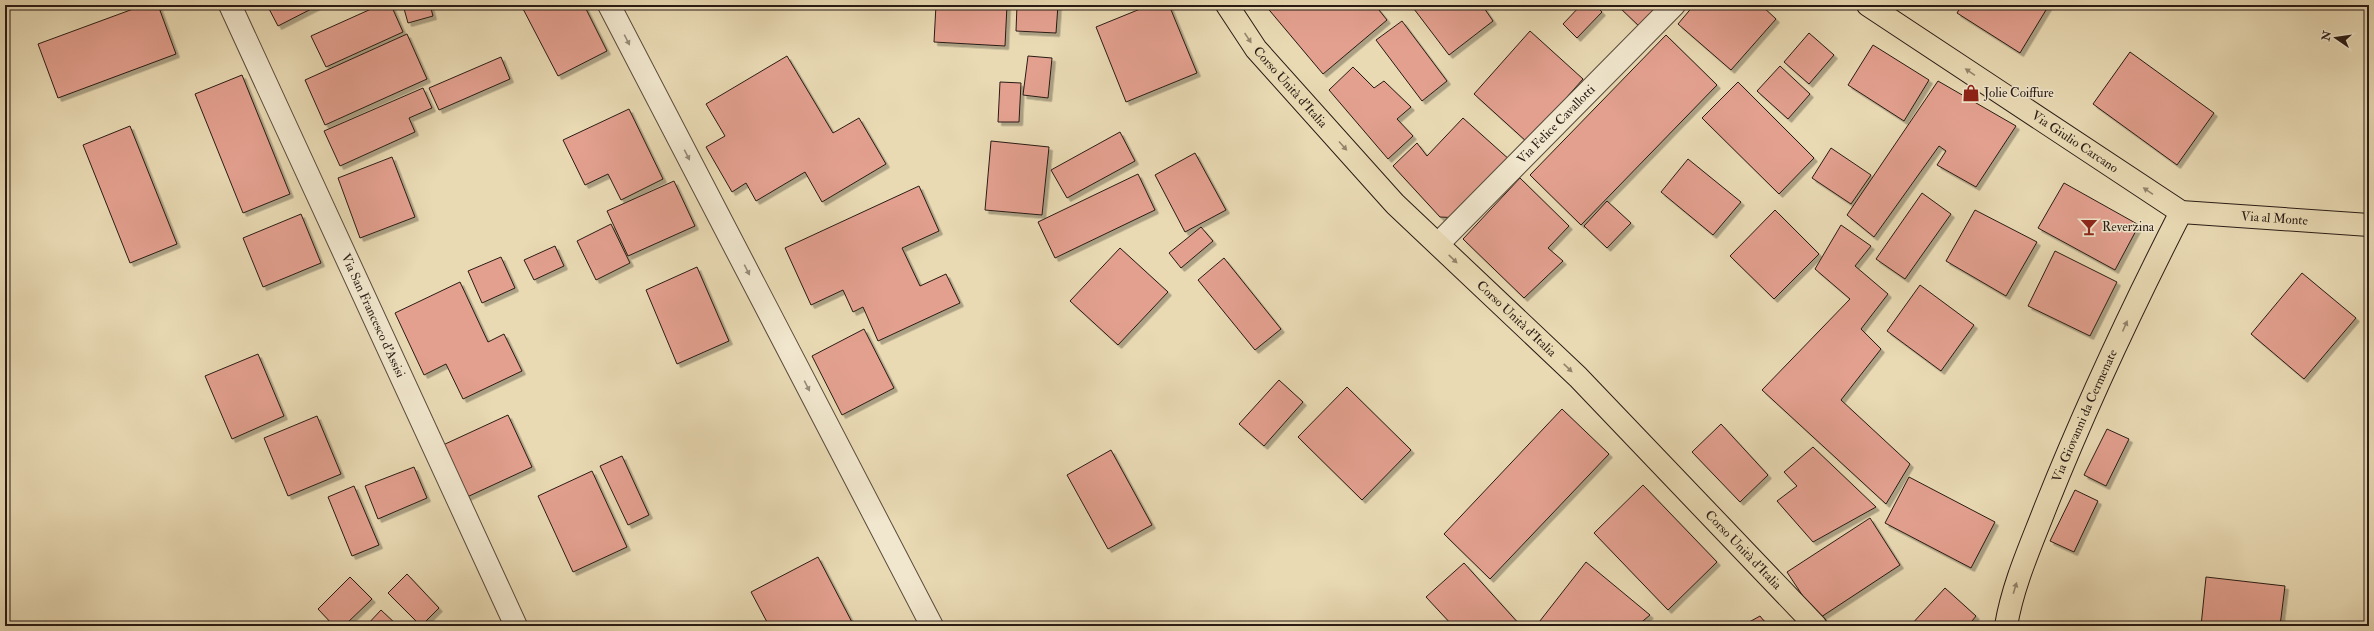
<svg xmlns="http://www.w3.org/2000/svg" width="2374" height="631" font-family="'IM FELL Double Pica',serif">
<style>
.building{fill:#e3a08f;stroke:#291b14;filter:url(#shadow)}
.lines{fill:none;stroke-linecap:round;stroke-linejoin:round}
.minor-casing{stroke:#594b3c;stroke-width:24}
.major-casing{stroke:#291b14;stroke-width:24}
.minor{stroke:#f1e7ce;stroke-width:22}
.major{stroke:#e9dab4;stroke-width:22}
.oneway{fill:#93846c}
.oneway2{fill:#978b7a}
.labels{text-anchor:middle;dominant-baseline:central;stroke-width:3;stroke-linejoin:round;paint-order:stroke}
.street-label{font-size:13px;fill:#291b14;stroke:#f1e7ce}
.poi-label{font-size:13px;fill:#291b14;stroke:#f1e7ce;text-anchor:start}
</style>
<defs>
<filter id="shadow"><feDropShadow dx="3.5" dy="3.5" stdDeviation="0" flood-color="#0004"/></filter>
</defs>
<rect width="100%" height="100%" fill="#e9dab4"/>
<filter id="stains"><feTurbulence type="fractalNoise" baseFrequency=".005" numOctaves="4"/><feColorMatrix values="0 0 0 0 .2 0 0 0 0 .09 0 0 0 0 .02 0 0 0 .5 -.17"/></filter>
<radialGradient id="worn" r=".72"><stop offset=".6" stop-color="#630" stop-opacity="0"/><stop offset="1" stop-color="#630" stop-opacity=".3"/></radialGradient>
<path class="building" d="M144,5h14l18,49 -118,44 -20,-54z
M267,5h52l-41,21z
M380,5h11l12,27 -77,35 -15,-31z
M403,5h27l3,11 -25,7z
M521,5h63l23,46 -49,25z
M936,5h71l-2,41 -71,-4z
M1017,5h41l-2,28 -40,-2z
M1150,5h19l28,68 -71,29 -30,-75z
M1265,5h110l12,15 -64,54z
M1411,5h71l11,16 -44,34z
M1581,5h14l7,7 -25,26 -14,-14z
M1617,5h47l-22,24z
M1694,5h67l15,14 -45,51 -53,-46z
M1962,5h87l-29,48 -63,-40z
M1402,21l45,60 -25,20 -46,-61z
M1530,31l53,48 -56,63 -53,-48z
M1809,33l25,22 -25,29 -25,-22z
M407,34l20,45 -102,46 -20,-45z
M1666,35l51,50 -136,140 -51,-50z
M1873,45l56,35 -25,41 -56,-36z
M2130,52l84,61 -37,52 -84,-61z
M787,56l46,77 26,-15 27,46 -64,38 -17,-30 -49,29 -10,-18 -14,9 -26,-45 19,-11 -19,-32z
M1028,56l24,2 -4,40 -25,-3z
M501,57l9,22 -71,31 -10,-22z
M1780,66l30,28 -22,25 -31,-28z
M1353,67l21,21 10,-7 27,26 -14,12 16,17 -25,23 -59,-69z
M242,75l48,119 -47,19 -48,-119z
M1938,81l78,45 -40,61 -39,-22 9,-14 -7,-5 -65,91 -27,-22z
M1000,82l21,1 -2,39h-21z
M1738,82l76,76 -35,36 -77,-76z
M423,88l9,20 -23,10 6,14 -75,34 -16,-35z
M629,109l34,70 -42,21 -13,-26 -23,11 -22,-45z
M1463,118l48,43 -49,57 -22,-1 -47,-51 24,-23 10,13z
M130,126l47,118 -47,19 -47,-118z
M1120,132l15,29 -68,37 -16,-28z
M991,141l58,6 -7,68 -57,-5z
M1831,148l40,27 -20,29 -39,-26z
M1195,153l31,57 -41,22 -30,-57z
M392,157l23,60 -55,21 -22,-60z
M1688,159l53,43 -28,33 -52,-43z
M1138,174l17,36 -100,48 -17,-36z
M1520,178l49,48 -21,22 15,13 -39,37 -61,-59z
M674,181l21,45 -67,30 -21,-45z
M2064,183l75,42 -24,45 -77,-42z
M919,186l20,45 -37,17 18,38 26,-12 14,29 -82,38 -15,-34 -10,5 -10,-22 -32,15 -26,-57z
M1922,193l29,21 -46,65 -29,-20z
M1607,201l24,22 -24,25 -23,-22z
M1775,210l44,44 -45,45 -44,-43z
M1975,210l62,32 -31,54 -60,-35z
M301,214l20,49 -58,24 -20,-49z
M611,224l19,39 -34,17 -19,-39z
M1841,225l30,21 -16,20 33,28 -27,35 20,20 -40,51 69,64 -24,40 -124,-114 88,-91 -35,-30z
M1201,227l12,14 -32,27 -12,-15z
M555,246l9,20 -30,14 -10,-20z
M1120,248l48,44 -50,53 -48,-44z
M2055,251l62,31 -27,54 -62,-30z
M501,257l14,31 -33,15 -14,-32z
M1224,258l57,71 -26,21 -57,-70z
M697,267l32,74 -52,23 -31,-74z
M2302,273l54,45 -52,61 -53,-45z
M460,282l28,60 16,-8 18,37 -59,28 -17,-35 -22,11 -29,-62z
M1920,285l54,40 -33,46 -54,-40z
M864,329l30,59 -52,27 -30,-59z
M258,354l26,62 -52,23 -27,-63z
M1279,380l24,22 -39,44 -25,-22z
M1347,387l64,63 -49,50 -64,-63z
M1562,409l47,45 -119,125 -46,-45z
M508,415l24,52 -65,30 -24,-52z
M317,416l24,58 -53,22 -24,-58z
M1721,424l47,51 -28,27 -48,-50z
M2107,429l22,10 -23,47 -22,-11z
M1813,447l63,60 -63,35 -36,-41 20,-15 -13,-14z
M1111,450l41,75 -44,24 -41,-74z
M622,456l27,59 -21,10 -28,-59z
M414,467l13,31 -49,21 -13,-33z
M592,471l35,76 -54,25 -35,-76z
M1909,477l86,45 -24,46 -86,-45z
M1643,485l74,77 -49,48 -74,-77z
M354,486l25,59 -27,11 -24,-59z
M2075,490l23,11 -24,51 -24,-11z
M1870,518l30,47 -82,54 -31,-47z
M818,557l36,69h-95l8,-4 -16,-30z
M1586,562l64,53 -13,11h-101z
M1464,563l57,63h-68l-27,-29z
M407,574l32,34 -18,18 -33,-33z
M350,577l22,22 -28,27h-10l-16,-17z
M2206,577l79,9 -5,40h-79z
M1945,588l31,28 -8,10h-58z
M381,610l17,16h-32z
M1760,616l8,10h-26z"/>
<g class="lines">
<g class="minor-casing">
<g id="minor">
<path id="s1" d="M230,5l286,621"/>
<path d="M609,5l323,621"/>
<path id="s2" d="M1438,244l236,-239"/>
</g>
</g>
<g class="major-casing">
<g id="major">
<path id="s3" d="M1227,5l29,44 139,155 183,173 238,249"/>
<path id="s4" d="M1868,5l313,207 188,13"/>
<path id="s5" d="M2006,626c7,-42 25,-81 40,-120 40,-100 86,-198 135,-294"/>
</g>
</g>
<use href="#minor" class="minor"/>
<use href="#major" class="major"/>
</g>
<defs><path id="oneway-solid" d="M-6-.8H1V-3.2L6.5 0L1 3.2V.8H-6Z"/></defs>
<g class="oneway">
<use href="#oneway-solid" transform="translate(1248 38) rotate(56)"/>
<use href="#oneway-solid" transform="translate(1970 72) rotate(-146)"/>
<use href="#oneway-solid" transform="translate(1343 146) rotate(48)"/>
<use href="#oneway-solid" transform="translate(2148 191) rotate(-146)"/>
<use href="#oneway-solid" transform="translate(1453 259) rotate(44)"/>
<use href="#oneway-solid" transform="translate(2125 326) rotate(-66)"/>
<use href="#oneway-solid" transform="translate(1568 368) rotate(44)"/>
<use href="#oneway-solid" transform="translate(2015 588) rotate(-73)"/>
</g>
<g class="oneway2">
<use href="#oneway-solid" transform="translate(627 40) rotate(63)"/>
<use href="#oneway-solid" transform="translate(687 155) rotate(63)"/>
<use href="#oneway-solid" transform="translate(747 270) rotate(63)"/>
<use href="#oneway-solid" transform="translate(807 386) rotate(63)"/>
</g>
<defs>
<g id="shop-bare" transform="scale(1.38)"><path d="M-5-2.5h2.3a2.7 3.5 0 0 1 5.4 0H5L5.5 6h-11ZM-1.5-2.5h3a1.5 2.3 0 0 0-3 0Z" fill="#8f2418" stroke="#f1e7ce" stroke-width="2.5" paint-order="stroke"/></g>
<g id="bar-bare" transform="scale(1.38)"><path d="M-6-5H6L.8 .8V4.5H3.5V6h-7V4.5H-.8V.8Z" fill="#8f2418" stroke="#f1e7ce" stroke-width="2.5" paint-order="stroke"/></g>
</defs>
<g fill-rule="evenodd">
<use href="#shop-bare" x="1971" y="93"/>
<use href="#bar-bare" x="2089" y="227"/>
</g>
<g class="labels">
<g class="street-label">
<text stroke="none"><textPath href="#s3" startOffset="104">Corso Unità d'Italia</textPath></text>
<text stroke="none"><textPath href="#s2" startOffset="168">Via Felice Cavallotti</textPath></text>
<text stroke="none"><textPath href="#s4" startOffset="248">Via Giulio Carcano</textPath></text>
<text stroke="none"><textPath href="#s4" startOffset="469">Via al Monte</textPath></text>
<text stroke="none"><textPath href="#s1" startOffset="342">Via San Francesco d'Assisi</textPath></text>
<text stroke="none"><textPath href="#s3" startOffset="428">Corso Unità d'Italia</textPath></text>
<text stroke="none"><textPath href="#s5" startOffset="225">Via Giovanni da Cermenate</textPath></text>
<text stroke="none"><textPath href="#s3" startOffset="752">Corso Unità d'Italia</textPath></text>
</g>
<g class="poi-label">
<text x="1984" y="93">Jolie Coiffure</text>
<text x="2102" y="227">Reverzina</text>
</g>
</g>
<rect width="2374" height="631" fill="none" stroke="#e9dab4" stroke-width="20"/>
<rect x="6" y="6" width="2362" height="619" fill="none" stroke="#291b14" stroke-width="2"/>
<rect x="10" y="10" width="2354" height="611" fill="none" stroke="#291b14"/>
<g transform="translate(2336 38) rotate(283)" stroke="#f1e7ce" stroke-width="3" paint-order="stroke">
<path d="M0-3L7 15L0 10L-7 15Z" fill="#291b14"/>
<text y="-6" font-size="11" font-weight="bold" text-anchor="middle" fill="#291b14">N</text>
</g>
<rect width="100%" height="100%" filter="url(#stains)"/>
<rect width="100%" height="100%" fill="url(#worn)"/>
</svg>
